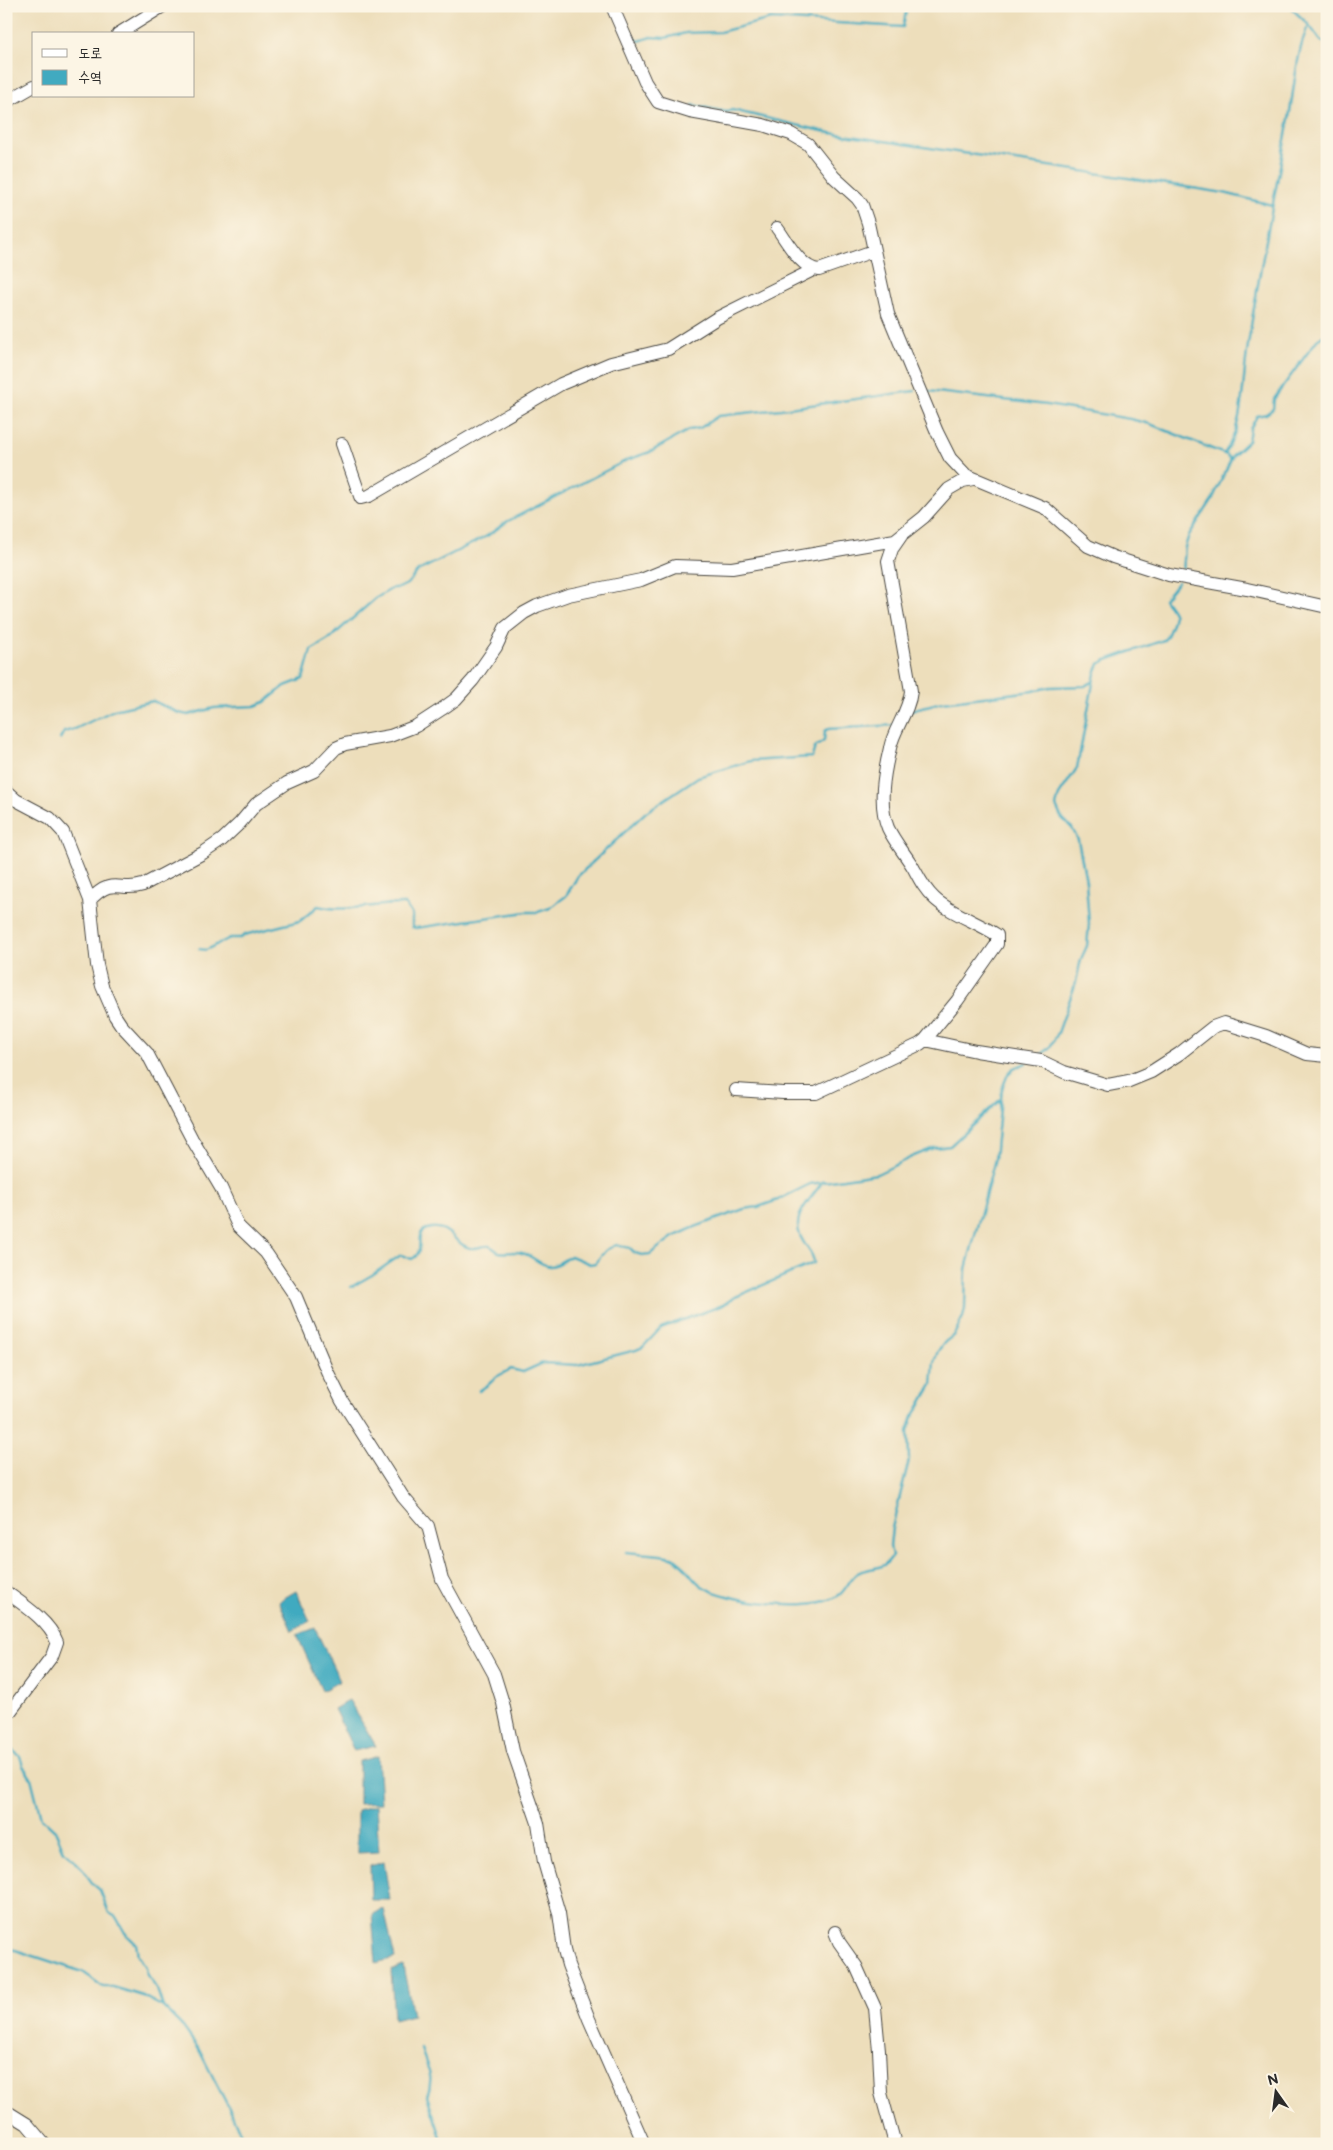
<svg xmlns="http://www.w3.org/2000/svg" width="1333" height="2150" font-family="'Balsamiq Sans','Poor Story',sans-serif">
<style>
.water{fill:#41aac0;stroke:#366a76}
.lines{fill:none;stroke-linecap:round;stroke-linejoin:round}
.stream{stroke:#41aac0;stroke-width:2.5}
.minor-casing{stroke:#484641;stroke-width:14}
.minor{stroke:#fff;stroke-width:12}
</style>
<rect width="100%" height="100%" fill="#fcf5e5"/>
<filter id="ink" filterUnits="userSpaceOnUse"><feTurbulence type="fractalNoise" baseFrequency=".02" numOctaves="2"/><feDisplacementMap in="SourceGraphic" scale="10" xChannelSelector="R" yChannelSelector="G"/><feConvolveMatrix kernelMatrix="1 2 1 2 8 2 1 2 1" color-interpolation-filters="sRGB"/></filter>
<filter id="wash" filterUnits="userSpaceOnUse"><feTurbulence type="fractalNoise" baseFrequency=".0096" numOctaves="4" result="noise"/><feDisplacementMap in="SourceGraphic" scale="20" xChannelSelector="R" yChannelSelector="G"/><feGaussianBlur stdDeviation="1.12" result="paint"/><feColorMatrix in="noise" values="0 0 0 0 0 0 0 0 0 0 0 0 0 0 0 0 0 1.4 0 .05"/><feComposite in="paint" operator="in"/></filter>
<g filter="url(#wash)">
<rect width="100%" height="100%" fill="#eddebb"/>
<path class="water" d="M296,1591l14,30 -18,10 -13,-30z
M315,1628l25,53 -18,10 -25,-56z
M349,1700l27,46 -22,5 -20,-42z
M378,1756l3,47 -22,1v-43z
M376,1805l3,47 -22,1v-43z
M384,1862l6,38h-19l-1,-34z
M384,1909l11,49 -19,5 -4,-49z
M403,1966l10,49 -19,5 -3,-49z"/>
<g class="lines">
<path class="stream" d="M1289,6l20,19 12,16 6,2
M627,26l8,13 4,2 12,-4 14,1 21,-5 34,-1 51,-13 132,8 4,-21
M693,105l34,7 5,-2 99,23 323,49 70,11 48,12
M928,391l119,14 83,14 20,5 77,31 3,4
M1224,454c20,-29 18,-68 23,-102 11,-76 27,-152 41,-228 5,-26 9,-78 21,-99
M1183,573l2,-26 4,-12 23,-35 21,-45 15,-14 2,-12 7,-13 9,-2 7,-5 1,-10 10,-14 33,-45 10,-7
M911,710l31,-8 91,-11 17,-4 35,-1 7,-4
M60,739l4,-7 11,-3 39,-19 39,-9 26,12 9,2 26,-7 41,-2 10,-4 20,-16 18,-7 8,-29 17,-10 48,-42 17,-10h6l8,-4 11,-13 69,-35 21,-15 119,-61 23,-8 39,-22 11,-2 18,-12 63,-7 134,-18
M199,949l7,1 24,-12h11l3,-3 56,-14 18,-15c26,7 59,-3 87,-2l7,11v12l4,1 110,-16h12l12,-4 16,-12 12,-20 68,-64 52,-35 53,-16 61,-4 3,-10 9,-6 1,-10 3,-2 67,-4
M1039,1056l11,-9 8,-14 18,-51 5,-23 6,-13 2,-22 -3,-43 -8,-41 -6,-12 -11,-11 -5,-11 3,-11 18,-27 18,-95 4,-9 5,-3 60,-21c4,-4 4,-7 6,-11 7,-18 3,-16 -6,-30l14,-17
M351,1287l21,-12 29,-20 11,4c15,-8 0,-25 15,-30 22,-7 27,16 43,19 7,1 13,-3 19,-2 4,1 7,5 10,6 8,2 16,-2 23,1 10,2 17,12 28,13 7,0 14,-7 21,-10l19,8 5,-1 11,-13 10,-5 14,3 5,5 7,2 8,-1 23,-17 22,-10 49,-18 14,-2 20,-7 32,-16 67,-10 37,-18 20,-8 16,-2 51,-47
M479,1391l10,-7 7,-7 15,-8 12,3 20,-9 34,2 59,-15 7,-3 18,-19 62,-23 10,-7 81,-35c0,-9 -7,-14 -11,-22 -15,-24 7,-40 20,-60
M626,1552c15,2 32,1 46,5 13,5 18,21 30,29 24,16 115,27 137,9 7,-5 10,-15 17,-21 13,-9 26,-1 36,-18l-2,-10 2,-18 17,-68 -1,-29 5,-14 19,-32 2,-23 4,-11 7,-9 9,-7 9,-18 2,-9 1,-39 29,-110 7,-70 6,-15 5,-5 13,-6
M6,1746l14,10 3,10 8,12 10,40 15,14 8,19 14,12 15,21 7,6 9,23 7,4 9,16 11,11 2,11 8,12 1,8 10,14 6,18 20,20 15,21 33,64 14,32
M6,1947l77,25 20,15h10l30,9 20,11
M421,2049c6,18 14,29 6,47l14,41 -1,7"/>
</g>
</g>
<g filter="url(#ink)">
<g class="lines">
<g class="minor-casing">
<path id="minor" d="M612,6l33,76 13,20 32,10 73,13 28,9 17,10 26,33 23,21 5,7 6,18 20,91 49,118 13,26 16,17 79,33 43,38 25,11 56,18 78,14 80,18
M118,34l45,-28
M6,102l28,-16
M777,228c10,13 24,41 42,42l54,-19
M342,444l18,52 1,2 8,-2 192,-112 50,-21 57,-14 49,-31 96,-48
M6,791l10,9 34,18 13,14 27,68 7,65 5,21 13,30 6,9 26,28 45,86 29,49 17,38 28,27 30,44 31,74 15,30 61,96 25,29 14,53 52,95 9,29 10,48 25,72 6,39 15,51 5,37 4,15 21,54 55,125
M90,900c24,-25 29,-7 53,-15l60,-32 19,-13 18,-17 16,-19 31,-21 27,-12 22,-23 9,-4 45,-8 26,-10 26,-17 14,-10 17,-19 23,-33 9,-19 19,-15 13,-7 31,-11 73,-15 34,-14 57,2 163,-28 29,-23 25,-28 14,-8 10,-2
M925,1040l51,11 65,10 23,11 44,13 21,-4 22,-9 28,-18 34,-27 11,-4 42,13 41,18 20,2
M736,1090l47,3h33l104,-49 5,-4 32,-39 40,-57v-9c-18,-12 -49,-23 -63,-37 -10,-9 -15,-20 -21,-31 -8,-13 -19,-26 -25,-39 -10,-24 -4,-55 2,-80 4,-20 19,-36 21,-57l-23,-130 4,-12 9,-13
M6,1592c18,13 43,29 51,50l-5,14 -46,61
M835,1932l4,10 17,24 19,42 4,42 2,43 14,51
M6,2111l21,13 17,20"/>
</g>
<use href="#minor" class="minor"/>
</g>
</g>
<rect width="1333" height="2150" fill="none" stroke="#fcf5e5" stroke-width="25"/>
<rect x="32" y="32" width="162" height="65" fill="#fcf5e5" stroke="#a8a49b"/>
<rect x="42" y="49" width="25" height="8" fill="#ffffff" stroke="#a8a49b"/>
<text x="78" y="58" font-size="15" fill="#2b2b2b">도로</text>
<rect x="42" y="70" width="25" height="15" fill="#41aac0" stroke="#a8a49b"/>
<text x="78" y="82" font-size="15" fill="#2b2b2b">수역</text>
<g transform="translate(1276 2092) rotate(346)" stroke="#fcf5e5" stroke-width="4" paint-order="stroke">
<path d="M0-4L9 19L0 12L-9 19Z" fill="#2b2b2b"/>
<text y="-8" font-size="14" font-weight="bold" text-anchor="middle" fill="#2b2b2b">N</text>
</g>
</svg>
